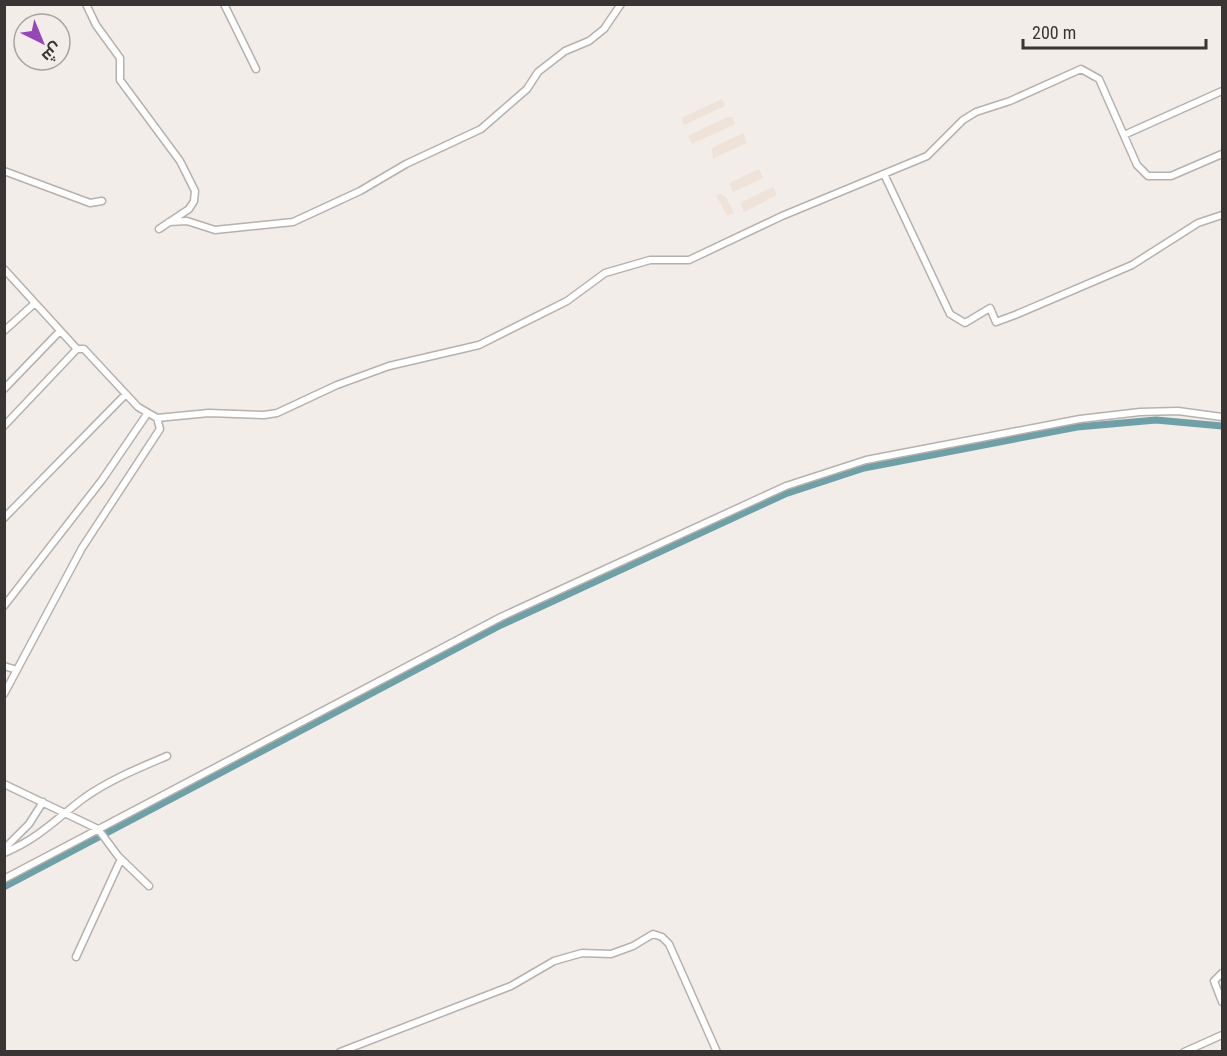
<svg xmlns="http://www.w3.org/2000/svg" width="1227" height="1056" font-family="'Roboto Condensed',Cairo,sans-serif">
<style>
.built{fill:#efe2d9}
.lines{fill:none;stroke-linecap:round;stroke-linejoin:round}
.canal{stroke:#6fa0a7;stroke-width:7}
.minor-casing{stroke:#b7b1ad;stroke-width:9}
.minor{stroke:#fff;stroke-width:6}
</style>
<rect width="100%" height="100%" fill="#f3ede9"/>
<path class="built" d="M722,99l3,7 -41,19 -3,-7z
M727,117h5l3,7 -43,20 -4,-8z
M743,133l4,10 -29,13 -3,-5 2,6 -4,2 -1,-11z
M759,169l4,9 -30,14 -4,-9z
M773,187l4,8 -33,17 -4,-9z
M720,194l6,3 8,16 -7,3 -11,-21z"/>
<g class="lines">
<path class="canal" d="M4,887l497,-262 284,-131 79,-26 213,-41 79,-7 66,6"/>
<g class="minor-casing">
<path id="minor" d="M86,4l10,21 24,33v22l60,81 15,30 -1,10 -5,8 -30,20
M224,4l32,65
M1124,135l98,-44
M4,171l86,32 12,-2
M884,174l66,140 15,9 25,-15 6,14 19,-7 117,-50 66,-42 24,-8
M169,222l18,-1 28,9 78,-8 67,-31 46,-27 75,-35 46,-40 11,-17 27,-21 24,-10 15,-12 17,-25
M4,269l73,80h7l54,58 19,11 3,11 -78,119 -78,146
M4,331l31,-28
M4,389l56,-58
M157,418l52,-5 55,2 13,-2 60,-28 52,-19 90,-21 88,-44 38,-28 45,-13h39l93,-44 145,-60 36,-36 13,-8 34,-11 71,-32 18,10 38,86 11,11h23l51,-22
M4,426l73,-77
M4,518l122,-124
M4,606l98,-126 45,-66
M4,666l13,4
M4,784l94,45 20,27 31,30
M4,849l25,-25 14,-22
M4,853c35,-15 51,-33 80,-55 25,-18 55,-30 83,-42
M4,879l497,-262 285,-131 80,-26 214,-41 60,-7 38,-1 44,6
M76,957l45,-98
M1222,973l-8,8 8,21
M340,1052l171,-66 43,-25 28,-8 29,1 22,-8 20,-12 9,3 7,7 48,108
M1184,1052l38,-17"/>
</g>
<use href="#minor" class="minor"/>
</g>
<rect width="1227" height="1056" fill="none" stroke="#383534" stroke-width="12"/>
<g transform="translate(42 42) rotate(137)"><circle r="28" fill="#f3ede9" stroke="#a8a3a1" stroke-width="1.5"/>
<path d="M0-4.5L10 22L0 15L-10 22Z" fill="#9647b7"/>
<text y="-9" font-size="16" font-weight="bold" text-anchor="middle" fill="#383534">ش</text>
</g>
<path d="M1023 39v9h183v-9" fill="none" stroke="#383534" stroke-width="3"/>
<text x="1032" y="39" font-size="18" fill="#383534" stroke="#f3ede9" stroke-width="4.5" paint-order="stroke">200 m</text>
</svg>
